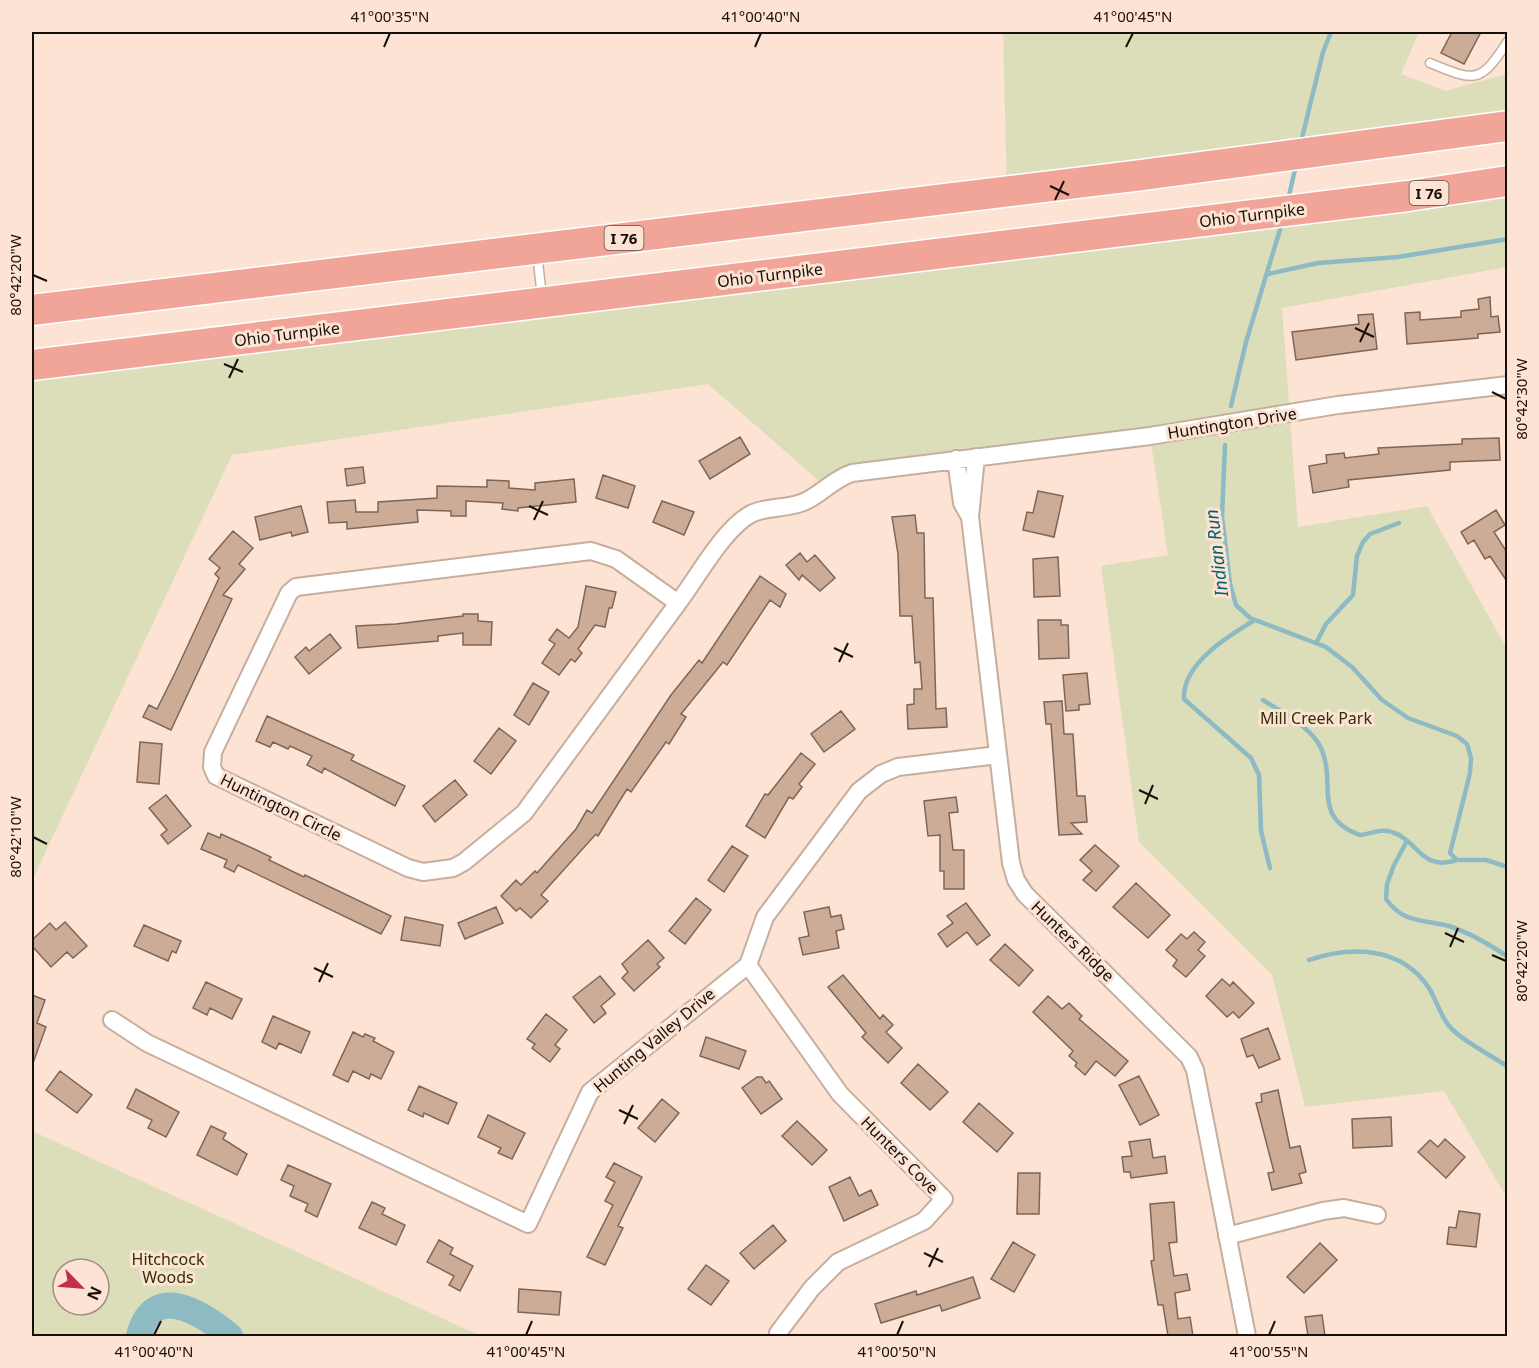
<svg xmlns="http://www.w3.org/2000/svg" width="1539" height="1368" font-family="'Noto Sans',sans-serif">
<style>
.green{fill:#dcdeba;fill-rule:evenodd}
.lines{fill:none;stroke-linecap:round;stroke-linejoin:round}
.stream{stroke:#8dbac3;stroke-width:4.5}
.river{stroke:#8dbac3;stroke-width:26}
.building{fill:#cdac97;stroke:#7d6658;stroke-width:1.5}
.service-casing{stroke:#c6ae9e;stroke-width:11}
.minor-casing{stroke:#c6ae9e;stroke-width:20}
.motorway-casing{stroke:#fff;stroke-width:33}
.service{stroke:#fff;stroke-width:8}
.minor{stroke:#fff;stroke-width:16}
.motorway{stroke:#f1a598;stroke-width:30}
.ticks{fill:none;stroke:#170f09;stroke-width:2}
.labels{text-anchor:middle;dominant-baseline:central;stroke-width:6;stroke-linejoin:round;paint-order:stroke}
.shield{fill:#fde3d3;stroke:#5c4f46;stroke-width:1.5}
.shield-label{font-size:15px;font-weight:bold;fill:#170f09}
.street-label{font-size:16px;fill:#170f09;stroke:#fde3d3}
.park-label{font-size:16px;fill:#303003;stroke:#fde3d3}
.water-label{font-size:18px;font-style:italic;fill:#036370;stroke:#fde3d3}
.neatline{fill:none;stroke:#170f09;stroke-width:2}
.ticks-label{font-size:15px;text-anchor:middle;fill:#170f09}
</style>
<rect width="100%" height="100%" fill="#fde3d3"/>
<path class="green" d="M1003,32h416l-18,42 44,17 62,-17v52l-500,66z
M1507,181v86l-225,41 16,219 129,-21 80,143v549l-63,-107 -139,16 -33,-132 -133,-133 -38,-276 67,-11 -18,-119 -174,21 -151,29 -117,-102 -476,71 -200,426v-516z
M32,1131l449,205h-449zM63,1269h36v36h-36z"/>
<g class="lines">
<path class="stream" d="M1301,142l22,-90 8,-20
M1288,200l8,-35
M1268,274l50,-11 80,-6 110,-18
M1231,406l15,-64 36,-119
M1225,445l-3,71 8,68 6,21 14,13 76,29 26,20 30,33 26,18 49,18 10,8 4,14 -1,15 -20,80 7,7h29l22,7
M1255,620c-27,16 -73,44 -71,79l67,59 8,17 2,56 9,37
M1316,643l10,-19 27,-29 4,-39 6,-14 7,-8 29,-11
M1263,700c19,12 48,27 58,48 16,36 -10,69 39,87 11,-1 21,-7 32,-3 27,9 29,40 65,28
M1407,841l-13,24 -7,19 -1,15c18,25 36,20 63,27 21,7 40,18 59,31
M1309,960c42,-14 92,-14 120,28 8,13 13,33 25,43 14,13 37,24 54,36"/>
<path class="river" d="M139,1336c14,-55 63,-23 91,0"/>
</g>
<path class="building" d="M1452,32h29l-17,32 -23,-11z
M1490,297l1,20 7,-1 2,16 -22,2v4l-71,6 -2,-31 15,-1v8l41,-3v-6l18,-2 -1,-10z
M1373,314l4,35 -81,11 -4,-28 67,-8 -1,-9z
M740,437l10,17 -40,25 -11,-18z
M1499,438l1,22 -50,2v8l-102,10 1,7 -36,6 -4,-27 18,-3 -1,-8 18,-2 1,5 34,-4 -1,-6 84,-4v-5z
M363,467l2,16 -18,3 -2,-17z
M603,475l32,11 -7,22 -32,-10z
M574,479l2,23 -58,6v3l-16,-2 1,-6 -37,-2v15h-15v-5l-34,-1 1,12 -71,7v-7l-18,1 -2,-21 28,-2 1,12h22v-10l59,-4v-12l50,1v-7l22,1v7l26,2v-7z
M1038,491l25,5 -9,41 -31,-7 4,-18 6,1z
M662,501l32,11 -10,23 -31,-13z
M301,506l7,26 -16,4 -1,-4 -31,8 -5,-23z
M1496,510l9,15 -11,7 14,22v29l-18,-27 -5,3 -11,-19 -6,4 -7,-12z
M915,515l2,18h7l1,65h8l3,111 10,-1 1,19 -39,2 -1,-24 7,-1v-15h8l-2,-27 -5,1 -3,-47h-12l-2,-62 -6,-37z
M233,531l20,17 -14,16 6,5 -22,26 9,4 -61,131 -28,-13 6,-12 8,4 18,-36 44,-95 -4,-4 5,-6 -11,-9z
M800,553l7,9 8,-7 20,23 -15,13 -18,-16 -3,5 -13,-15z
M1058,557l2,39 -26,1 -1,-38z
M760,576l26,18 -6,13 -10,-7 -43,65 -4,-3 -42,52 5,3 -17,27 -3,-2 -35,50 -4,-3 -29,47 -2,-2 -55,61 7,6 -17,17 -11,-10 -4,3 -15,-15 15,-16 5,5 14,-14 2,2 39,-44 11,-19 5,3 79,-118 28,-35 3,3z
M586,586l30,6 -4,16h-3l-4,19 -10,-2 -17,24 4,4 -7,9 -4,-3 -12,16 -17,-12 13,-19 -6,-4 8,-11 12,9 9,-11z
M463,614h15v7l14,1 -1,23h-28v-12l-25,3v5l-80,7 -2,-22 40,-2 67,-8z
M1038,620h23v5h7l1,33 -30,1z
M330,634l11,14 -32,26 -14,-17 11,-10 3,4z
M1087,673l3,31 -11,1v5l-13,1 -3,-36z
M533,683l16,9 -20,33 -15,-10z
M1062,701l2,33h9l4,62h8l2,26 -16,1 11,11 -23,1 -8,-111h-5l-2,-22z
M841,711l14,18 -31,23 -13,-18z
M267,716l87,39 -3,5 54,26 -10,20 -71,-38 -2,5 -15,-8 5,-9 -22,-10 -2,3 -15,-7 -3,5 -14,-6z
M499,728l17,13 -25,33 -17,-13z
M140,742l22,2 -3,40 -22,-2z
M801,753l14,11 -16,20 3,3 -9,12 -4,-2 -24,41 -19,-12 19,-32 3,1z
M455,780l12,15 -32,27 -12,-16z
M166,795l25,31 -23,18 -7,-9 6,-5 -18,-22z
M956,797l2,15 -9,1 4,37h11v39h-20v-18h-4v-36l-12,1 -4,-35z
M208,833l12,5 1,-4 31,14 19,9 -2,3 35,17 1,-2 86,41 -10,18 -143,-69 -4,7 -10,-5 3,-7 -26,-11z
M1095,845l24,21 -23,25 -13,-11 9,-9 -12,-11z
M732,846l16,10 -24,36 -16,-12z
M1136,883l34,32 -22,23 -35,-31z
M696,898l15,12 -26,34 -16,-13z
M966,903l24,32 -13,10 -10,-13 -20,15 -9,-13 15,-11 -6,-7z
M496,907l7,16 -38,16 -7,-16z
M829,907l2,10 10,-2 3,14 -8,2 3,17 -36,7 -4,-17 10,-2 -5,-24z
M405,917l38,8 -3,21 -39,-6z
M65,922l22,24 -14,12 -6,-6 -16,15 -19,-21v-6l18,-17 6,7z
M144,925l37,16 -5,12 -4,-2 -4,10 -34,-15z
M1194,932l11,10 -7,8 7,6 -19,21 -13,-11 4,-6 -11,-10 15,-16 6,5z
M648,940l16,18 -7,6 3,3 -26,24 -12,-13 6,-6 -6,-8z
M1005,944l28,26 -14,16 -29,-26z
M843,975l37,44 3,-4 10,10 -7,7 16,16 -14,15 -26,-26 4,-4 -38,-46z
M600,976l15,18 -14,12 5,7 -12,10 -21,-26z
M1222,979l8,7 3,-4 21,21 -15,15 -6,-6 -6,5 -21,-21z
M206,982l36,17 -10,20 -22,-11 -3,7 -14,-7z
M32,995l13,5 -8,23 9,4 -13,36z
M1048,996l14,13 7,-6 13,13 -3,3 49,42 -13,15 -19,-15 -11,14 -10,-9 2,-3 -8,-7 4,-5 -40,-39z
M546,1014l21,16 -12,15 5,4 -10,13 -18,-14 3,-4 -8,-5z
M273,1016l37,16 -9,21 -22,-10 -3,6 -14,-7z
M1268,1028l12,31 -21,9 -6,-13 -6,2 -6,-18z
M353,1032l10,5 2,-3 10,4 -2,3 21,11 -13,27 -10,-5 -2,5 -16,-8 -5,11 -15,-7z
M706,1037l40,14 -7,18 -39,-13z
M918,1064l30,28 -18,18 -29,-27z
M60,1071l32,24 -15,18 -31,-23z
M1139,1076l20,39 -19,10 -21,-40z
M757,1077h5l4,6 3,-2 13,18 -21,15 -19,-26z
M419,1086l38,17 -9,21 -24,-11 -1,4 -15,-7z
M136,1089l43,23 -13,25 -18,-9 4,-8 -25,-12z
M1278,1090l12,58 10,-2 6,26 -7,2 3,9 -30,7 -4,-17 6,-1 -18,-69 6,-1 -1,-8z
M662,1099l17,14 -24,29 -17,-14z
M979,1103l34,30 -16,19 -34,-30z
M488,1115l37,18 -13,26 -14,-6 3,-5 -23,-11z
M1391,1117l1,29 -39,2 -1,-29z
M797,1121l30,29 -15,15 -30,-29z
M211,1126l15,7 -3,6 24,15 -10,21 -40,-20z
M1150,1139l3,19 12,-2 2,17 -36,5 -1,-6h-6l-2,-15 10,-1 -3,-14z
M1445,1139l20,18 -19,21 -28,-26 12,-12 8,7z
M614,1163l28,14 -24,49 5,2 -18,37 -18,-8 26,-52 -8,-4 10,-19 -9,-5z
M288,1165l43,19 -14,33 -12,-6 3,-7 -18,-8 4,-10 -13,-6z
M1018,1173h22l-1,41h-22z
M850,1177l9,19 12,-6 7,15 -34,16 -15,-34z
M372,1202l13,6 -3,6 23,11 -9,20 -37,-17z
M1174,1202l3,40 -8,1 5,33 13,-2 3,16 -15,3 3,26 12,-2 3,19h-25l-5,-31h-5l-7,-44 3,-1 -4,-56z
M1459,1211l21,3 -4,33 -29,-3 2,-17 7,1z
M773,1225l13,16 -32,28 -14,-16z
M439,1240l14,8 -3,6 23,12 -13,25 -11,-6 5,-9 -27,-14z
M1013,1242l22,13 -21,37 -23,-13z
M1320,1243l17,17 -33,33 -17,-16z
M706,1265l23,16 -18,24 -23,-16z
M973,1277l7,21 -38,13 -2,-6 -59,18 -6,-19 41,-13 1,4z
M519,1289l42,3 -2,23 -41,-3z
M1322,1315l3,21h-17l-3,-19z"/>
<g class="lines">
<g class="service-casing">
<path id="service" d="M1430,63c46,19 50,21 78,-22
M537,253l5,44"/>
</g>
<g class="minor-casing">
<path id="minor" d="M976,457l-6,60 41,346 5,17 9,14 164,163 6,13 52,266
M956,459l6,44 8,14
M591,551l25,8 62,44 -154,210 -60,49 -11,6 -30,4 -15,-4 -192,-92 -4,-9 1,-15 76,-159 7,-6z
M678,603c19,-25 46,-75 73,-89 16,-8 34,-5 50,-11 18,-6 30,-23 51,-30l298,-37 188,-31 170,-20
M748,965l92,129 104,105 -20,22 -86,41 -26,26 -34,45
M112,1020l35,23 381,181 62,-132 158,-127 17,-48 94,-126 22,-17 17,-7 100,-12
M1227,1236l96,-25 21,-3 33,7"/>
</g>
<g class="motorway-casing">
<path id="motorway" d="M32,310l1110,-135 366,-49
M32,365l1376,-169 100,-15"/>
</g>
<use href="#service" class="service"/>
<use href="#minor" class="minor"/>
<use href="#motorway" class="motorway"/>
</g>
<path class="ticks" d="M384,47l6,-14M755,47l6,-14M1126,47l7,-14M1050,186l19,9M1055,200l9,-19M33,275l14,6M1355,328l19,9M1360,342l9,-19M224,364l19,8M229,378l9,-19M1492,392l14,7M529,506l19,9M534,520l9,-19M834,648l19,9M839,662l9,-19M1139,790l19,9M1145,804l8,-19M33,837l14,7M1445,933l19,9M1450,947l8,-19M1492,955l14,6M314,968l19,9M319,982l9,-19M619,1110l19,9M624,1124l9,-19M924,1253l19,9M929,1267l9,-19M154,1335l7,-14M526,1335l6,-14M897,1335l6,-14M1269,1335l6,-14"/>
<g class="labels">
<g class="shield">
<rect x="1409.5" y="181" width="39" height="24" rx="4.5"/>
<rect x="604.5" y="226" width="39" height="24" rx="4.5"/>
</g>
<g class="shield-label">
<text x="1429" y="193">I 76</text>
<text x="624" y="238">I 76</text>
</g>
<g class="street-label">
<text transform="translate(1252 215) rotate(-7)">Ohio Turnpike</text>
<text transform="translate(770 275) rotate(-7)">Ohio Turnpike</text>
<text transform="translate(287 334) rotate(-7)">Ohio Turnpike</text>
<text transform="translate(1232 423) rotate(-9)">Huntington Drive</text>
<text transform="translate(281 807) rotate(26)">Huntington Circle</text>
<text transform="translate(1073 941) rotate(44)">Hunters Ridge</text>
<text transform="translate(654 1040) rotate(-40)">Hunting Valley Drive</text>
<text transform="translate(900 1155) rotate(45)">Hunters Cove</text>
</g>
<g class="park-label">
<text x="1316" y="718">Mill Creek Park</text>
<text x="168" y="1259">Hitchcock<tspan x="168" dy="18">Woods</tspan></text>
</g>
<g class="water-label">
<text transform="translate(1216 553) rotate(-97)">Indian Run</text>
</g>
</g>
<rect width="1539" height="1368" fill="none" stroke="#fde3d3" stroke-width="66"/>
<g transform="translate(81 1287) rotate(115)"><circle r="28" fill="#fde3d3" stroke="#a18e82" stroke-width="1.5"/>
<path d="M0-4.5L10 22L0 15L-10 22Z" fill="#c1314c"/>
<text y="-9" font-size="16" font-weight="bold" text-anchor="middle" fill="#170f09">N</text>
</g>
<rect x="33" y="33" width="1473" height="1302" class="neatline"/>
<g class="ticks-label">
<text x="390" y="22">41°00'35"N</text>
<text x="761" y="22">41°00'40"N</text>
<text x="1133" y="22">41°00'45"N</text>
<text transform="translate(16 275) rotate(-90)" y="5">80°42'20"W</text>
<text transform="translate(1522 399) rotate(-90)" y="5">80°42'30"W</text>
<text transform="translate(16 837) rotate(-90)" y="5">80°42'10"W</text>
<text transform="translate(1522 961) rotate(-90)" y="5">80°42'20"W</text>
<text x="154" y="1357">41°00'40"N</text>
<text x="526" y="1357">41°00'45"N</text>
<text x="897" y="1357">41°00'50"N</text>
<text x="1269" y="1357">41°00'55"N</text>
</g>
</svg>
